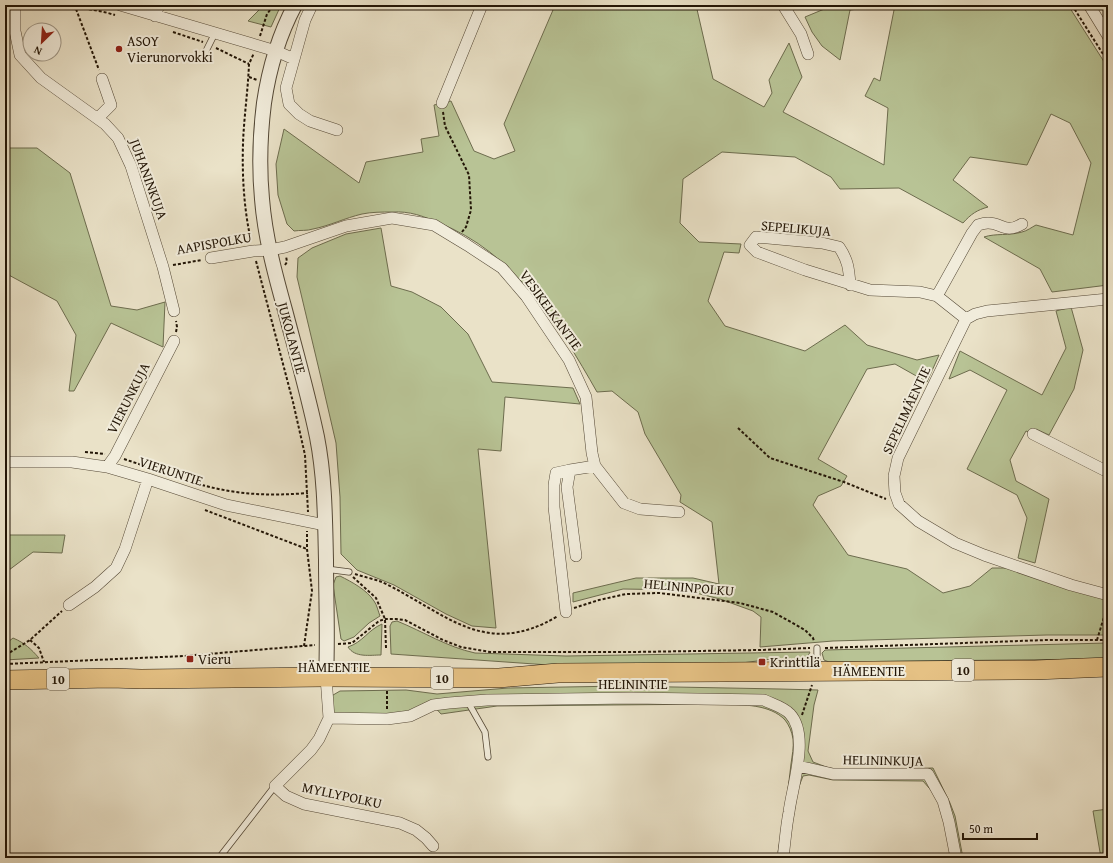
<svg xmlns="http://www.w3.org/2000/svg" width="1113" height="863" font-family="'Gentium Book Plus',serif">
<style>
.green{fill:#b8c395;stroke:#6d6c4e}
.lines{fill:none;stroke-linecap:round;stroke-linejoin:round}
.service-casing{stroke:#544836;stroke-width:7}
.minor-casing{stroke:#544836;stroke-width:12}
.tertiary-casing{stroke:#544836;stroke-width:16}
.trunk-casing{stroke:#221506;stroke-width:20}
.path{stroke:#221506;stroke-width:2;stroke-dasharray:3 2;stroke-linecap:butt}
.service{stroke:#f1ecdb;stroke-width:5.5}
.minor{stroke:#f1ecdb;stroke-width:11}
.tertiary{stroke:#f1ecdb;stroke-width:14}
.trunk{stroke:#e5c184;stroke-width:19}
.poi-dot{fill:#8f2418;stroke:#f1ecdb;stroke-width:1.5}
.labels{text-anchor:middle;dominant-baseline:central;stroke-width:4;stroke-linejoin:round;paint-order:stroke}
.shield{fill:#f1ecdb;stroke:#605646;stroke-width:1}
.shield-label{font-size:13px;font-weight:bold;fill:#221506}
.poi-label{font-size:14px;fill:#221506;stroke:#f1ecdb;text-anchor:start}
.street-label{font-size:14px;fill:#221506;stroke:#f1ecdb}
</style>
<rect width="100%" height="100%" fill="#eae2c8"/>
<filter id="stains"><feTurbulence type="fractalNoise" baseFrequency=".005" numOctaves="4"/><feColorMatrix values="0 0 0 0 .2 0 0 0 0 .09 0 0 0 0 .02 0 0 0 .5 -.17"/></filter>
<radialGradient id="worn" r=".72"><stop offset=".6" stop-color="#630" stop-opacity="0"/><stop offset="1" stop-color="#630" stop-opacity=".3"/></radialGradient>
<path class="green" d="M264,5h17l-10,22 -23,-6z
M544,5h152l17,74 51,28 8,-14 -3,-13 20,-37 13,34 -19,35 101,53 4,-57 -23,-12 9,-18 6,3 15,-76h173l40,63v90l-4,3 4,8v116l-56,7 -12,-23 -56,-32c12,-4 25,-1 38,-5 5,-1 10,-5 14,-7l37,10 18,-72 -21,-40 -19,-9 -24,51 -57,-8 -17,23 35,27c-11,3 -17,7 -25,16l-64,-35 -59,1 -9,-12 -36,-20 -73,-5 -39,27 -3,44 19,19 42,2 -2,9 -15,-1 -16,49 17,25 80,25 40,-26 22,20 50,15 22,-5 -12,27 -32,-18 -28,5 -49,90 29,17 -6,10 -23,10 -5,9 35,50 59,14 36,24 27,-7 22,-18h18l98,31v36h-61l-214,6 -73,6 1,-30 -8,-6 -33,-12 -36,-9 -61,-1 -50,13v-9l63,-15h57l26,6 -7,-62 -32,-20 1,-7 -36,-61 -7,-22 -26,-21 -15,1c-38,-67 -83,-140 -158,-169 -16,-7 -29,-12 -47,-11 -9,0 -21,0 -30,2 -17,4 -33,12 -49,15 -6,2 -13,1 -19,2l-7,-7 -9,-29 -2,-31 8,-35 75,54 7,-21 57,-10 -2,-13 18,-3 -5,-31 17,-4 23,50 20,8 21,-8 -11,-27 49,-114z
M834,5h56l-40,5 -10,50 -18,-14 -10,-14 -7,-15z
M5,148h32l33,25 41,133 26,4 28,-8 -2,45 -52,-24 -37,68h-5l7,-56 -19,-34 -52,-28z
M381,228l10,58 21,6 29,15 27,27 24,48 81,6 7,16 -75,-7 -4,54 -23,-2 18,179 -24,-2 -26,-12 -52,-29 -37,-15 -16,-16 -1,-57 -4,-54 -15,-65 -24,-101 1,-19 14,-10 34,-14z
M1071,307l12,43 -9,39 -25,46 -13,-6 -3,5 -7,-3 -16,29 6,21 33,18 -14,64 -17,-5 9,-40 -10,-23 -50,-26 40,-79 -37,-20 -21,9 11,-28 82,44 24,-47 -10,-37z
M5,535h60l-3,18 -29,-1 -28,21z
M340,576c12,6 27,14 34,25 3,4 4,10 6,15l-11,7 -15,14 -10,4 -3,-2 -8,-54 3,-8z
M397,621c27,11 50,26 78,32l91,3 244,-4 -4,8 -3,1 -31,-2 -38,5 -171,2 -172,-12 -1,-28 2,-4z
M382,624l-1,31c-11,0 -26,3 -33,-8 15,-5 20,-17 34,-23z
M13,638c12,5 18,11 26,20l-34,2v-18h3z
M1108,643v15l-12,1 -267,3 -5,-2 -2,-7 3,-3z
M622,686l158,3 38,1 -4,15 -6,46 5,11 16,6 16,2 88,-2 17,35 5,13 8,42h-10l-6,-33 -11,-29 -13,-15 -90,-1 -24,-5 -6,1 -5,13 -11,64 -9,-1c5,-29 10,-59 13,-88 1,-8 3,-17 2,-25 -1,-7 -4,-14 -8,-19 -15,-16 -42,-15 -62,-16l-226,2 -56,8 -8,-9 -46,14 -58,-1 -1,-20 12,-7 66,-1 31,4 71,-6z
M1108,809v49h-7l-8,-47z"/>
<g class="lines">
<g class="service-casing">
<path id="service" d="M203,57l12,-24
M326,569l23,3
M817,648v21
M468,702l17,30 3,25
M219,858l56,-72"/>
</g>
<g class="minor-casing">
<path id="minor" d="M15,5v26l5,24 21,23 64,46 13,14 13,28 32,101 11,44
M120,5l156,46 18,8
M312,5l-7,15 -19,68 3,16 10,10 11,7 27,9
M783,5l18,29 7,20
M1089,5l19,31
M155,16l4,-11
M442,103l40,-98
M98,118l13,-13 -9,-26
M211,258l42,-7 17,-1 15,-3 61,-21 46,-8 42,7 33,20 35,23 24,28 43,64 17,37 6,56 3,13 29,37 16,6 39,3
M850,285c-1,-16 -2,-25 -11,-38l-17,-4 -66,-6 -6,8 7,7 48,18 65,20 50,2 17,4 29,23
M937,296l35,-63 6,-8c3,-1 7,-2 10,-2 14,0 17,11 34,1
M1108,299l-121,12 -12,3 -9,5 -68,139 -4,18 1,17 4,11 19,17 37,22 29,12 87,30 37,10
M1033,434l75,38
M5,462h67l35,5 41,12 78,26 99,20
M107,467l8,-11 59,-115
M576,556l-9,-69 3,-17 25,-4
M69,605l26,-18 21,-19 9,-19 23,-70
M566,612l-12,-105v-22l2,-12 14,-3
M326,677l3,41 -10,21 -8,11 -36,36 11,10 18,8 96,19 16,7 10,8 7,8
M329,718l58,1 23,-3 23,-11 16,-2 38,-3 144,-2 133,2c8,4 20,7 26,14 20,21 2,73 -1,98 -3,15 -4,31 -6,46
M798,766l35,8h95l15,27 6,21 7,36"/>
</g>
<g class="tertiary-casing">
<path id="tertiary" d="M295,5c-16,30 -26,64 -31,98 -4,32 -5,64 -2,96 3,38 13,75 23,111 11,42 23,84 32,127 8,41 8,82 9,123 0,40 2,78 0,117"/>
</g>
<g class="trunk-casing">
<path id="trunk" d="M5,680l106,-2 30,1 185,-2 173,1 59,-5 477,-3 73,-3"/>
</g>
<path class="path" d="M1072,5l36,57
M24,7c30,-1 62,-1 91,8
M76,9l23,61
M173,32l30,10
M260,36l7,-22 7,-9
M216,48l33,16
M249,77l8,3
M443,112l2,14 24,49 2,35 -5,17 -4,5
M251,241c-7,-32 -9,-64 -8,-98 1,-26 5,-53 6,-79l5,-11
M256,261l37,141 12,53 3,57
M173,265l29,-5
M285,265l2,-3 -1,-6
M176,332l1,-5 -1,-6
M738,428l32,30 74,24 42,17
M85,452l20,2
M124,459l59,20
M202,485c37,10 68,11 106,8
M205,510l102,39
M355,574c9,3 19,5 27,8 63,30 102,78 176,34
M353,577l23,21 9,21 1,29
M574,608l25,-8 27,-6 33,-1 81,10 33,9 32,18 8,8 1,3
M30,640l9,8 5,14
M1097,640l11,-36
M338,644l14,-1 27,-22 6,-2h11l9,1 38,20 18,7 29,5h142l129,-2 49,-2
M304,646l8,-55 -5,-42v-18
M825,648l222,-8h61
M5,653h4l21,-13 32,-29
M5,664l179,-8 131,-11
M387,709v-18
M802,715l10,-30"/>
<use href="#service" class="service"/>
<use href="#minor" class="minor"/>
<use href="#tertiary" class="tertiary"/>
<use href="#trunk" class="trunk"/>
</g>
<g class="poi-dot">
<circle cx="119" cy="49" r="4"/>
<rect x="186" y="655" width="8" height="8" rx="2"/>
<rect x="758" y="658" width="8" height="8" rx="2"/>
</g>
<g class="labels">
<g class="shield">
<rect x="952" y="659" width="22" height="22" rx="3"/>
<rect x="431" y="667" width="22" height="22" rx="3"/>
<rect x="47" y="668" width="22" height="22" rx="3"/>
</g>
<g class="shield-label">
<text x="963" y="670">10</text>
<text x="442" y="678">10</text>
<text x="58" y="679">10</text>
</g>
<g class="poi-label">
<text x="127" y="41">ASOY<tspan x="127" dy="16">Vierunorvokki</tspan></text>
<text x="198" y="659">Vieru</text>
<text x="770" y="662">Krinttilä</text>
</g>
<g class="street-label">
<text transform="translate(149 179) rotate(70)">JUHANINKUJA</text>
<text transform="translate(796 228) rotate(5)">SEPELIKUJA</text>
<text transform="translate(214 243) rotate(-10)">AAPISPOLKU</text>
<text transform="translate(551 310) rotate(54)">VESIKELKANTIE</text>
<text transform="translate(292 338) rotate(75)">JUKOLANTIE</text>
<text transform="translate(128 398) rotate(-63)">VIERUNKUJA</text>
<text transform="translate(906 410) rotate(-65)">SEPELIMÄENTIE</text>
<text transform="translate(171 471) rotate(18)">VIERUNTIE</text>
<text transform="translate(689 587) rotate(5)">HELININPOLKU</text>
<text x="334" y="667">HÄMEENTIE</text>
<text x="869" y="671">HÄMEENTIE</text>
<text x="633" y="684">HELININTIE</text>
<text transform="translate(883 760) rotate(1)">HELININKUJA</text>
<text transform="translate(342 795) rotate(12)">MYLLYPOLKU</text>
</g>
</g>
<rect width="1113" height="863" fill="none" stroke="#eae2c8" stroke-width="20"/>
<rect x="6" y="6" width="1101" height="851" fill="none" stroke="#221506" stroke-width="2"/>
<rect x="10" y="10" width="1093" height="843" fill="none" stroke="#221506"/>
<g transform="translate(42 42) rotate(205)"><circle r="19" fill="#f1ecdb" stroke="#9e9686"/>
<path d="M0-3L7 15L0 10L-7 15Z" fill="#8f2418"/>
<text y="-6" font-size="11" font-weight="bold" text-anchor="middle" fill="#221506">N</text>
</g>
<path d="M963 833v6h74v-6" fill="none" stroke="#221506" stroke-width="2"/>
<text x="969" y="833" font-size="12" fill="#221506" stroke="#f1ecdb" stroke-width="3" paint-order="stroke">50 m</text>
<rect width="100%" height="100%" filter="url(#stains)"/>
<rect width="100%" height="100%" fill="url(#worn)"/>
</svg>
